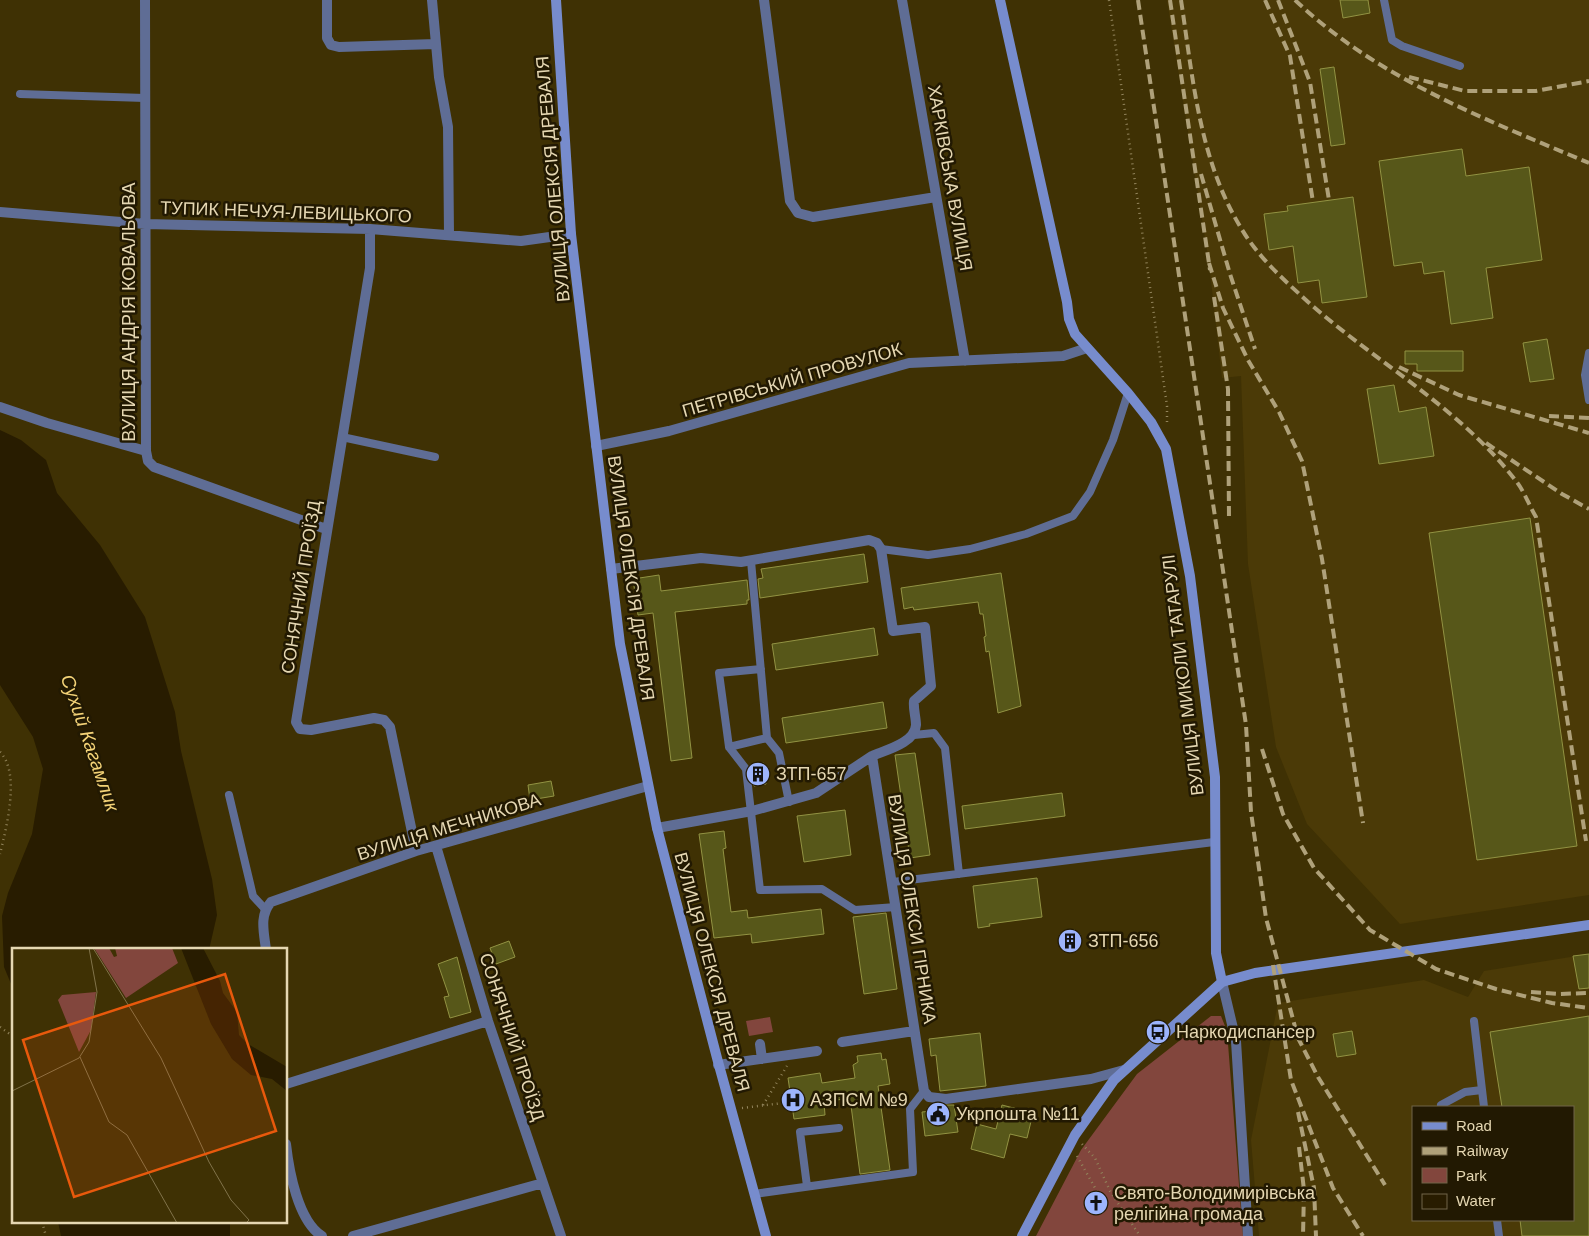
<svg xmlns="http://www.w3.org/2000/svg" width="1589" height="1236" font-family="Arial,sans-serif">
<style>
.built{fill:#4b3a07;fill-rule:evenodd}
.green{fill:#82463d}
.water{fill:#281c00}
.building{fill:#575719;stroke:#929343}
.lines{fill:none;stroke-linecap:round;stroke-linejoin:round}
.path{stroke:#92845b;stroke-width:2.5;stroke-dasharray:1 4;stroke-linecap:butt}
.lane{stroke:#5f6d95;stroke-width:8}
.street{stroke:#5f6d95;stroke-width:10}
.secondary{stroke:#778ccd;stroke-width:10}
.rail{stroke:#afa17a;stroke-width:4;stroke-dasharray:10 5;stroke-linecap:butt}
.labels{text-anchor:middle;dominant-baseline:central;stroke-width:5;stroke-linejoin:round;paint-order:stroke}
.street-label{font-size:18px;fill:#e5d7b2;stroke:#221902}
.poi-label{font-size:18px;fill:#e5d7b2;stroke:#221902;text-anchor:start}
.water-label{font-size:19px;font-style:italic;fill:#f3d277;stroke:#221902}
.inset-road{fill:none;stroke:#81734a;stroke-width:1}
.view{fill:#e8590c;fill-opacity:0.15;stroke:#e8590c;stroke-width:2.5}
.inset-edge{fill:none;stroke:#e5d7b2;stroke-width:2.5}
</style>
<rect width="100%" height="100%" fill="#3f3104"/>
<path class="built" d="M1167,0h422v895l-189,29 -93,-100 -31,-77 -28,-183 -7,-188 -19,2 -13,-115z
M1589,954v282h-330l-8,-96 27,-137 146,-23 44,17 16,-26zM1413,1107h160v113h-160z"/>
<path class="green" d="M1211,1016h10l6,15 16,205h-207l45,-86 56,-76z
M770,1017l3,15 -24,4 -3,-15z"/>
<path class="water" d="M0,430l21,10 25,20 11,33 43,52 45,72 30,95 6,39 31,128 5,36 -8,35h-195v41l-10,-24 -2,-51 6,-23 24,-59 11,-65 -10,-32 -33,-52z
M58,1222h172v14h-169z"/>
<path class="building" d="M1340,0h28l2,13 -27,5z
M1334,67l11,77 -14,2 -11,-77z
M1462,149l4,27 63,-9 13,93 -56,8 7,50 -42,6 -7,-53 -20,3 -2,-12 -28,4 -15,-105z
M1353,197l14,100 -45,6 -3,-23 -21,3 -5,-37 -24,4 -5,-36 24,-3 -1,-5z
M1547,339l7,40 -24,3 -7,-39z
M1405,351h58v20h-46v-7h-12z
M1394,385l5,27 27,-5 8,49 -55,8 -12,-75z
M1530,518l47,328 -100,14 -48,-327z
M864,554l4,28 -108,16 -2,-19 5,-1 -2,-9z
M1001,573l20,133 -23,7 -9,-62 -3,1 -2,-15 2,-1 -3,-22h-3l-2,-12 -64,8 -1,-3 -9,2 -3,-21z
M659,575l2,16 86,-11 2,20h-2v4l-72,8 17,146 -21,3 -18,-148 -15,2 -5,-36z
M874,628l4,27 -102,15 -4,-26z
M883,702l4,26 -101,15 -4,-25z
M915,753l15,102 -20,3 -15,-103z
M764,763l2,21 -12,2 -4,-21z
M551,781l3,15 -24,4 -2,-15z
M1062,793l3,23 -100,13 -3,-23z
M845,810l6,45 -47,7 -7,-46z
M724,831l2,17 -3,1 8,63 16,-2 1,8 73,-9 3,25 -72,9 -1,-9 -37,4 -15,-104z
M1037,878l5,39 -53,7 1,2 -12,2 -5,-42z
M886,913l11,76 -33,5 -11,-77z
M1075,930l1,21h-11l-1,-20z
M509,941l6,16 -19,7 -6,-16z
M1589,954v34l-10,1 -6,-33z
M457,957l14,55 -21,6 -6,-21 5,-1 -11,-32z
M1589,1016v220h-67l-2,-16h53v-113h-71l-12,-75z
M1352,1031l4,23 -19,3 -4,-23z
M980,1033l6,53 -46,5 -4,-36 -5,1 -2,-17z
M881,1053l1,7 4,-1 4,25 -12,2 12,84 -30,4 -10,-76 -26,4 1,13 -31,4 -6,-41 32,-5 2,10 33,-5 -2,-13 5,-3 -1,-6z
M942,1105h12l4,27 -33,4 -3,-24 20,-2z
M1002,1105l31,8 -6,25 -17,-4 -6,24 -33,-9 6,-25 19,5z"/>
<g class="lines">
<path class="path" d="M1109,0l58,406v18
M0,752c21,21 6,77 0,102
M0,1027l14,10
M763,1105l24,-39
M742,1108l41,-5
M1082,1144l13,14 15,33 30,45
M1077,1156l22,39
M42,1222l4,14"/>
<path class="lane" d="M1384,0l8,40 10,6 58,20
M20,94l125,4
M1589,353l-4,22 4,25
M342,437l93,20
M881,549l47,6 42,-6 56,-15 47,-18 17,-24 23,-52 15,-47
M751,561l16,177 12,15 10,49
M761,669l-42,4 10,74 17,22 14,121 62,-1 33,21 41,-3
M914,735l20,-2 11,15 14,126
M729,747l38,-9
M229,795l24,101 12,13
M893,882l321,-40
M1474,1021l10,86
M1441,1105l24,-13 17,-2
M807,1186l-7,-54 39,-4
M754,1194l159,-22 -3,-63 14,-18
M1497,1220l2,16"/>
<path class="street" d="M145,0l1,451 2,10 6,6 172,62
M327,0v38l4,7 8,2 97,-3
M432,0l7,77 9,50 1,108
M764,0l26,201 8,12 15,4 123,-20
M902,0l63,361
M0,212l145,12 225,5 151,12 50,-7
M370,229v39l-74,454 4,7 11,1 63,-12 10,2 6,7 26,124
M0,407l47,16 99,28
M596,446l73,-15 240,-68 154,-7 24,-8
M611,569l90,-11 40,4 128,-22 8,3 4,6 12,82 32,-4 6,59 -17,15c-1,8 2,16 2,24 -1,18 -30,25 -44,31
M657,828l95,-17 64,-18 56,-37 52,335 5,6 17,2 145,-20 33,-9
M436,846l52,175 73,215
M266,950c-2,-18 -7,-34 5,-48l145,-51 232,-65
M1222,982l14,59 12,195
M842,1042l72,-11
M760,1044l2,15
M718,1065l99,-14
M286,1084l202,-63
M286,1144c3,27 12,77 36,92
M353,1236l190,-53"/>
<path class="secondary" d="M556,0l15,234 49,410 37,184 60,230 49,178
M1000,0l67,302 2,17 6,15 53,59 23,29 15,27 24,127 25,201 1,176 6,29
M1022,1236l53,-101 39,-55 108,-98 33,-9 334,-48"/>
<path class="rail" d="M1138,0l108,725 5,87 15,106 32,120 20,39 67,108
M1170,0l40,270
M1181,0c12,79 18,159 60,228 17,29 42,51 66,73 68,61 152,106 209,180 8,10 13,24 20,36l50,324
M1265,0l25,56 23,146
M1278,0l32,82 19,118
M1295,0c83,79 190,119 294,163
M1409,77l56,14h71l53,-10
M1201,174l29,100 25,75
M1209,263l14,45 25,52 31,52 23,49 20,98 41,264
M1214,297l14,92 1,130
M1399,367l60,28 130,38
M1549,416l40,2
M1486,443l76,51 27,15
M1262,749l21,65 31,54 56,62 66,39 60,20 56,14 37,5
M1273,965l18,115 42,108 30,48
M1531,992l27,2 31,-1
M1298,1112l16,76 2,48
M1299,1147l5,43 -1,46"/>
</g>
<defs>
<g id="building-disc" transform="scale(1.25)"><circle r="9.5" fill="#9cb4fd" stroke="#221902"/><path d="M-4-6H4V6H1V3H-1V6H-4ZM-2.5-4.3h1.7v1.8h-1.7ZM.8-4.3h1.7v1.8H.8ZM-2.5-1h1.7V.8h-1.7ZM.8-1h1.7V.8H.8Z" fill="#111"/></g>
<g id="bus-disc" transform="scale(1.25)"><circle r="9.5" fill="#9cb4fd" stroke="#221902"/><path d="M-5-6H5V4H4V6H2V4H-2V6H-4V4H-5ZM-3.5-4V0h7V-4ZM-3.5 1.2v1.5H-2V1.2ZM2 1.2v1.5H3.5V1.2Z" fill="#111"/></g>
<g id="hospital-disc" transform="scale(1.25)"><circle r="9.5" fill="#9cb4fd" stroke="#221902"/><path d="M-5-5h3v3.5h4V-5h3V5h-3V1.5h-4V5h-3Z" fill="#111"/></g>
<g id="civic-disc" transform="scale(1.25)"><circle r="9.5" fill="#9cb4fd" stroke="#221902"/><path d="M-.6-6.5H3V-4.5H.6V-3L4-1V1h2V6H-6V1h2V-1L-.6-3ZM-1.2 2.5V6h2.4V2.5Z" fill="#111"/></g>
<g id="church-disc" transform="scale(1.25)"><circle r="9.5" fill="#9cb4fd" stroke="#221902"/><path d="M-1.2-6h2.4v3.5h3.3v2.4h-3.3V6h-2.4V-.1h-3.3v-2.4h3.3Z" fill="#111"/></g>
</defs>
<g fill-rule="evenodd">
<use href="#building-disc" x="758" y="774"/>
<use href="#building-disc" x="1070" y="941"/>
<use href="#bus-disc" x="1158" y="1032"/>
<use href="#hospital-disc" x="793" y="1100"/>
<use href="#civic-disc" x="938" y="1114"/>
<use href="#church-disc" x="1096" y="1203"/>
</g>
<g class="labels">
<g class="street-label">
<text transform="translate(950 178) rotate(80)">ХАРКІВСЬКА ВУЛИЦЯ</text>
<text transform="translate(553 179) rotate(-95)">ВУЛИЦЯ ОЛЕКСІЯ ДРЕВАЛЯ</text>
<text transform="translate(286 212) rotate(2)">ТУПИК НЕЧУЯ-ЛЕВИЦЬКОГО</text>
<text transform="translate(129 312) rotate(-90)">ВУЛИЦЯ АНДРІЯ КОВАЛЬОВА</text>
<text transform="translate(792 380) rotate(-16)">ПЕТРІВСЬКИЙ ПРОВУЛОК</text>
<text transform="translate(631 578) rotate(82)">ВУЛИЦЯ ОЛЕКСІЯ ДРЕВАЛЯ</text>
<text transform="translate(301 587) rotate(-81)">СОНЯЧНИЙ ПРОЇЗД</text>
<text transform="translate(1183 675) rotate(-97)">ВУЛИЦЯ МИКОЛИ ТАТАРУЛІ</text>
<text transform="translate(449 827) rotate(-17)">ВУЛИЦЯ МЕЧНИКОВА</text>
<text transform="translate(912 909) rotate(81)">ВУЛИЦЯ ОЛЕКСИ ГІРНИКА</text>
<text transform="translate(712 972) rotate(75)">ВУЛИЦЯ ОЛЕКСІЯ ДРЕВАЛЯ</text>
<text transform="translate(512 1037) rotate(72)">СОНЯЧНИЙ ПРОЇЗД</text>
</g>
<g class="poi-label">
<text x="776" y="774">ЗТП-657</text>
<text x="1088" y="941">ЗТП-656</text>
<text x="1176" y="1032">Наркодиспансер</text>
<text x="810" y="1100">АЗПСМ №9</text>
<text x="956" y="1114">Укрпошта №11</text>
<text x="1114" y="1193">Свято-Володимирівська<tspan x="1114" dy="21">релігійна громада</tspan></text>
</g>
<g class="water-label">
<text transform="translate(90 743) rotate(71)">Сухий Кагамлик</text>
</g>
</g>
<g transform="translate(12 948)">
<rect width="275" height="275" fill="#3f3104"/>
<path d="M82,0h15l5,9 3,-1 -2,-8h57l6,15 -52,35zM84,44l-5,38 -12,22 -21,-52 4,-5z" fill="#82463d"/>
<path d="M169,0h22l17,33 3,12 14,19 2,23 9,9 39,23v24l-15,-12 -21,-4 -19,-16 -21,-35z" fill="#281c00"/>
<path class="inset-road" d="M81,0l68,110 48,104 22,38 18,20 -3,3M68,109l29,65 18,13 50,88M0,143l67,-33 10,-16 8,-50 -8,-44"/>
<path class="view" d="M213,26l51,157 -202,66 -51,-157z"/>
<rect width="275" height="275" class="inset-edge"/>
</g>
<rect x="1412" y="1106" width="162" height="115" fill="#221902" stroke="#706548"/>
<rect x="1422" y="1122" width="25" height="8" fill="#778ccd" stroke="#706548"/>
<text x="1456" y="1131" font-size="15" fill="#e5d7b2">Road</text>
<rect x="1422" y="1147" width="25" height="8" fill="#afa17a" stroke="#706548"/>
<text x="1456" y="1156" font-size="15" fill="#e5d7b2">Railway</text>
<rect x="1422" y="1168" width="25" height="15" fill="#82463d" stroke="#706548"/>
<text x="1456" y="1181" font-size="15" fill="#e5d7b2">Park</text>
<rect x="1422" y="1194" width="25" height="15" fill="#281c00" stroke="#706548"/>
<text x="1456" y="1206" font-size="15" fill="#e5d7b2">Water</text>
</svg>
